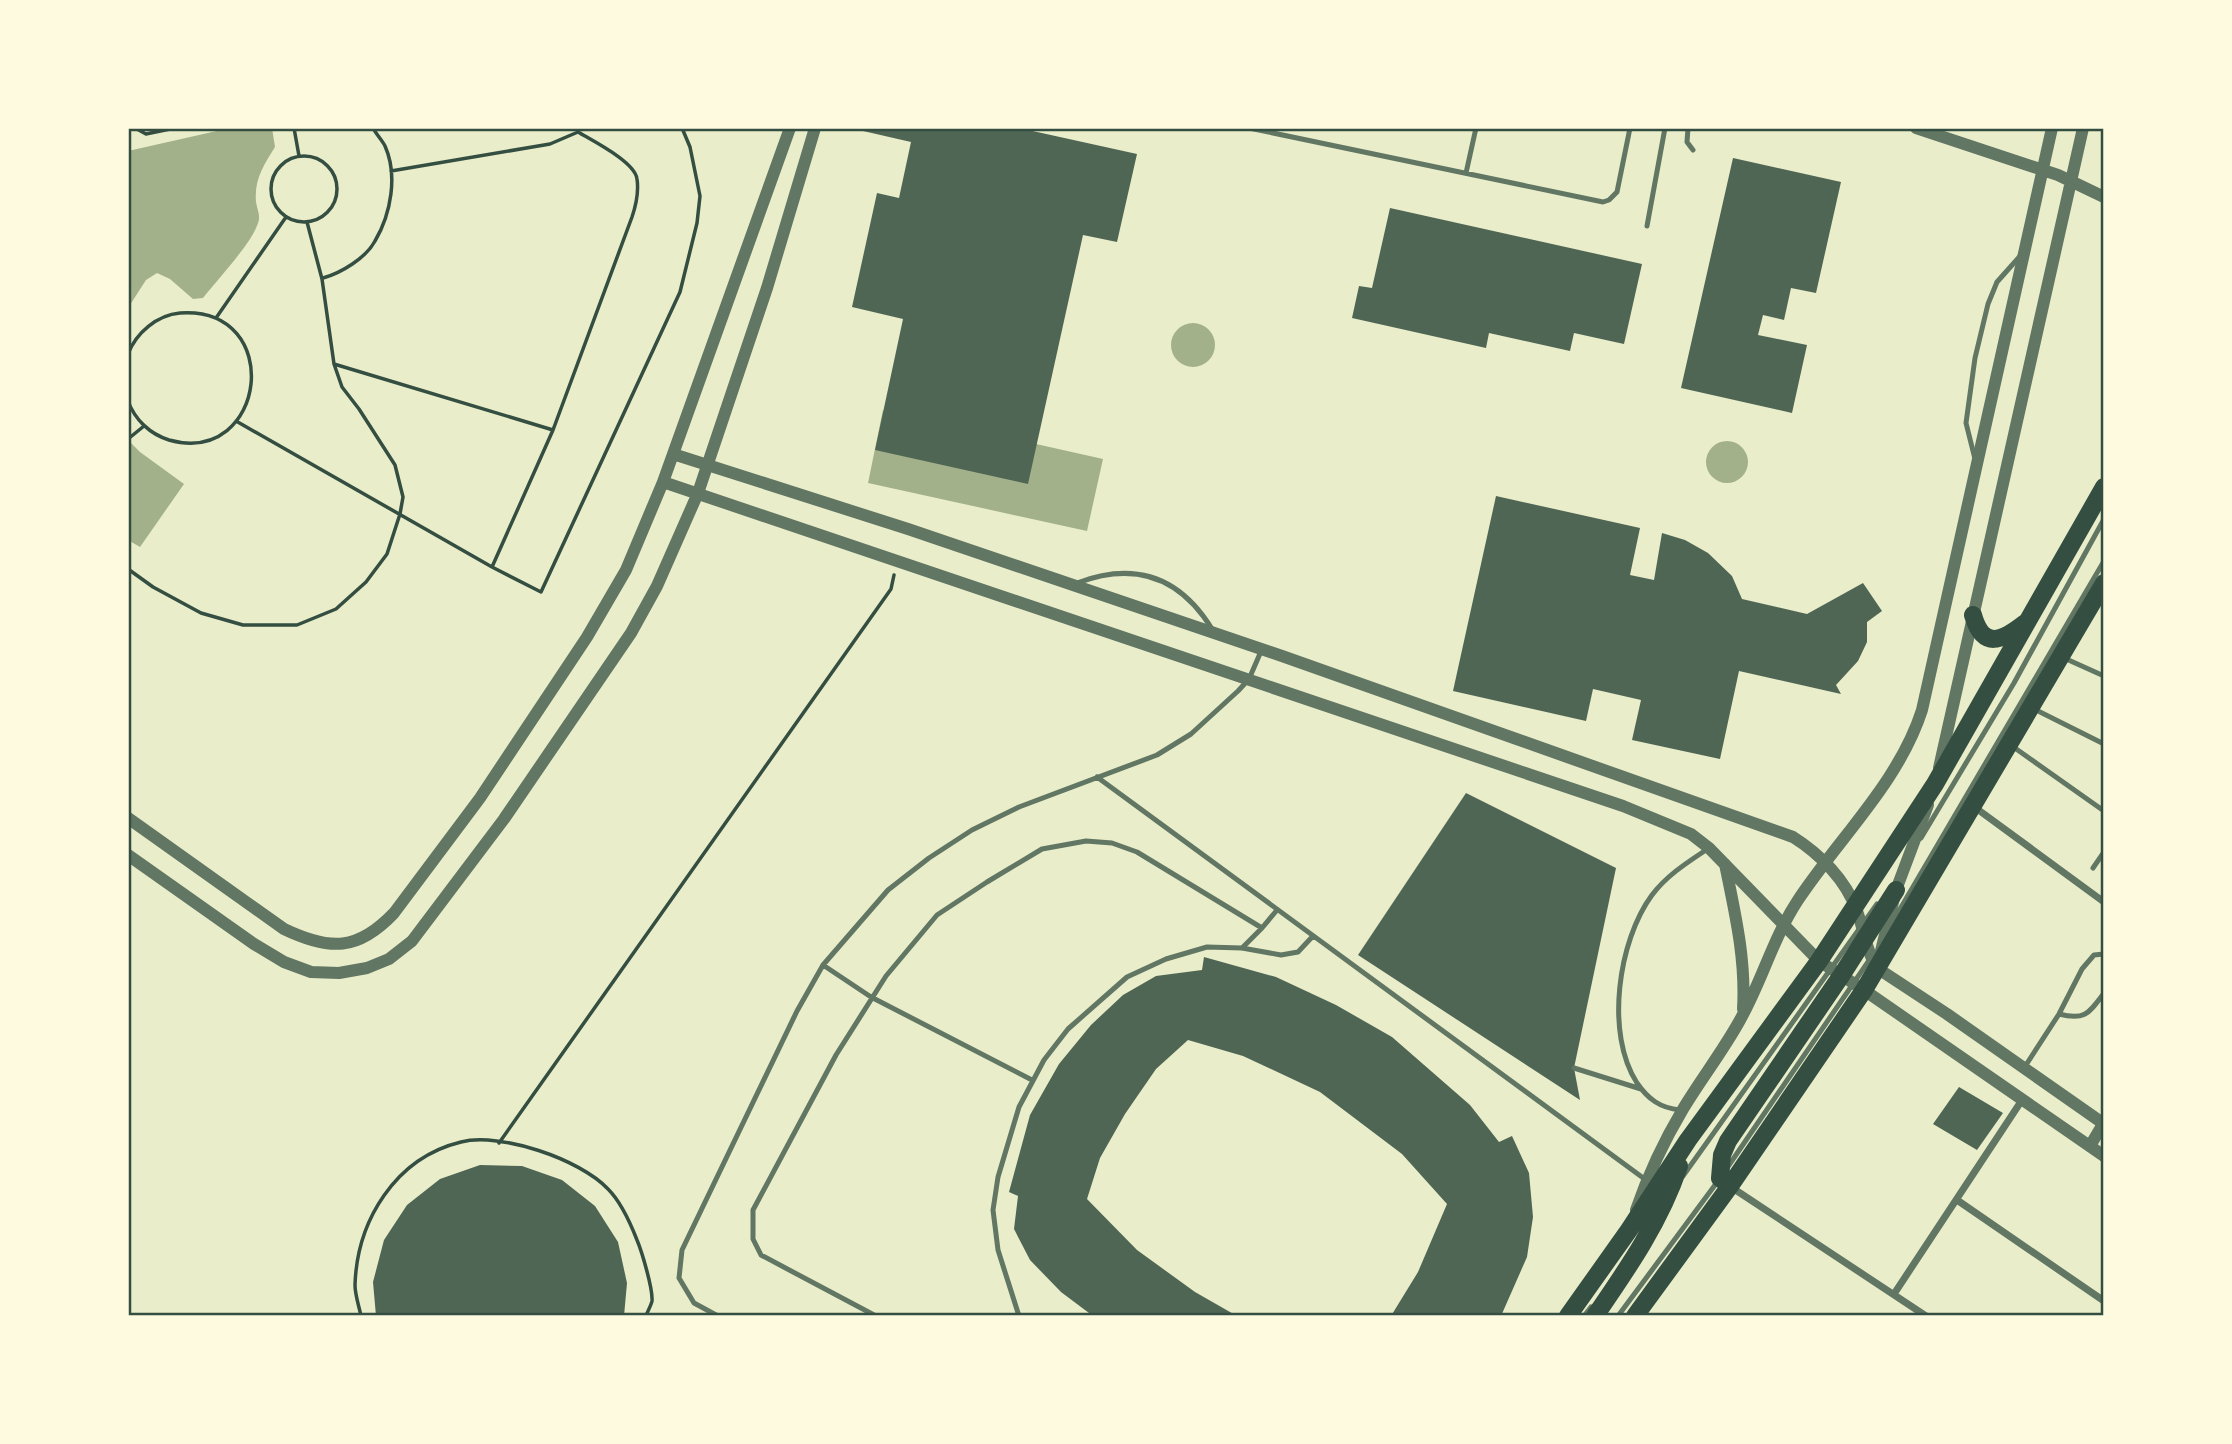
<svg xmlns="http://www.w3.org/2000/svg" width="2232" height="1444" font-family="'PT Sans',sans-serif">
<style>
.water{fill:#a3b18a}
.building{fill:#4f6655}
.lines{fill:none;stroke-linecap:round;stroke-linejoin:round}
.path{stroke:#344e41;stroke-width:3.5}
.service{stroke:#617663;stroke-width:5}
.minor{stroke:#617663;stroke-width:7}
.tertiary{stroke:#617663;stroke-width:12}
.primary{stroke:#344e41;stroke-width:18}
.neatline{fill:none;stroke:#344e41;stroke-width:2.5}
</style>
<rect width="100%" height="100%" fill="#e9edc9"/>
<path class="water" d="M230,128h42l3,19c-11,18 -21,32 -19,55 1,7 5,14 2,21 -6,20 -41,57 -55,75l-10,1 -23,-20 -13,-6 -11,7 -18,28v-157z
M1171 345a22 22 0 1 1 44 0a22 22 0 1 1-44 0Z
M883,410l220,49 -16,72 -219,-48z
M128,440l12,12 44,32 -44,63 -12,-7z
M1706 462a21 21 0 1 1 42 0a21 21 0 1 1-42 0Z"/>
<path class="building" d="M850,128h169l118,26 -20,88 -34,-7 -55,249 -153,-34 28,-131 -51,-12 25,-114 22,5 12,-56z
M1733,158l108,24 -25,111 -25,-5 -7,32 -21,-5 -5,20 49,10 -15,68 -111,-25z
M1390,208l252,56 -18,80 -50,-11 -4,18 -81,-18 -3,15 -134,-30 7,-32 13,2z
M1496,496l144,32 -10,47 24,5 8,-47 23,7 23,13 24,23 10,23 65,15 56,-31 19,28 -15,11v20l-9,19 -22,24 5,9 -102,-23 -19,88 -88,-19 9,-40 -48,-11 -7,32 -133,-30z
M1466,793l150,75 -42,200 6,32 -222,-145z
M1204,957l72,20 60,28 56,32 78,68 29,37 13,-6 17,37 4,44 -6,40 -26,59h-110l27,-44 29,-68 -45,-50 -82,-62 -77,-36 -55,-16 -32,29 -31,45 -25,44 -13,41 50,51 58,42 42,24h-144l-32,-24 -31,-32 -16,-31 4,-33 -9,-4 21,-77 29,-51 32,-39 32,-30 33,-19 46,-6z
M1959,1087l44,26 -26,37 -44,-26z
M480,1165l42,1 40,14 33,26 23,36 9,41 -3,33h-248l-3,-34 11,-42 23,-35 33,-26z"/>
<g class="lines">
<path class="path" d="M135,128l11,6 29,-6
M294,128l5,28
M271 189a33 33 0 1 1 66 0a33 33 0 1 1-66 0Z
M391,171l159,-27 28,-12c15,9 57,30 59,47 2,13 -1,26 -5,38l-79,213
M323,278c18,-5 43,-20 52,-37 16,-27 23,-66 10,-95 -3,-6 -9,-12 -12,-18
M216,318l70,-101
M128,354c8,-21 29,-39 52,-41 106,-7 87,154 -11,127 -19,-6 -34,-20 -41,-39
M334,364l219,66 -61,137
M236,421l256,146 49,25 139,-300 17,-69 3,-27 -10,-49 -8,-19
M128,439l16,-13
M128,569l25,18 48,26 42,12h54l39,-16 30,-27 21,-28 13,-40 3,-17 -8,-32 -36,-56 -17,-22 -8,-23 -12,-85 -15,-57
M499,1143l392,-554 3,-14
M361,1316c-2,-10 -6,-21 -6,-31 2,-64 40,-127 106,-143 39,-10 119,17 147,47 13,13 22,33 29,51 5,12 16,49 15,61 -1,5 -5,11 -6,15"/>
<path class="service" d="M1249,128l354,74 6,-2 8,-8 13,-64
M1688,128l-1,14 6,8
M1466,173l10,-45
M1647,226l18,-98
M1975,459l-9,-36 9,-65 13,-54 9,-22 24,-27
M1077,583c58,-22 103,-6 135,46
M2064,658l40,18
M2032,708l72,36
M2012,746l92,65
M1097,777l549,403
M1921,838l93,-155 90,-164
M2093,868l11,-16
M1893,921l211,-360
M1242,948l20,-20
M823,965l48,32 161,83
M2059,1014c26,7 30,-1 45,-21
M1574,1068l67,21
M2024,1068l35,-54 23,-45 12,-14 10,-1
M1680,1110c-20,-2 -32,-11 -43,-27 -32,-49 -19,-142 15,-188 15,-20 36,-33 57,-47
M1727,1168l143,-209
M1683,1176l194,-272
M718,1316l-24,-13 -15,-25 3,-28 115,-239 26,-46 65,-75 41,-32 43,-28 47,-23 138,-52 34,-21 47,-43 11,-12 13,-30
M876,1316l-115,-61 -8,-16v-29l83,-155 50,-79 51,-61 50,-33 55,-33 44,-8 26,2 25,9 125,76 15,-18
M1019,1316l-21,-66 -5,-40 5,-33 21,-70 25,-47 24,-31 59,-52 39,-18 41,-12 35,1 39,7 17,-3 15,-16
M1584,1316l7,-9
M1618,1316l100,-135"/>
<path class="minor" d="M1973,806l131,96
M1731,1187l195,129
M1957,1200l147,101
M1894,1294l128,-194"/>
<path class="tertiary" d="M1916,128l142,47 46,22
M673,454l235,75 374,127 511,181c27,17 53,43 64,74 7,19 9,40 20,57l70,46 157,110
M663,482l960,324 68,28 18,14 110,113 45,29 240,166
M1939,768l144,-640
M128,818l156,111c46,22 74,22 110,-16l86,-115 107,-161 39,-67 37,-88 127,-354
M128,855l126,89 30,18 27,10 28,1 28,-5 22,-9 23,-18 92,-122 127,-186 26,-47 41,-93 69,-205 48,-160
M1725,864c10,49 21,95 18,145
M1881,951l15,-61 32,-85
M2090,1146l13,-22
M1636,1210c12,-35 28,-69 47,-101 18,-30 40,-58 57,-89 22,-39 33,-82 58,-120 41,-62 101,-118 124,-190l130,-582"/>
<path class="primary" d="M1973,615c10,35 29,26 52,8
M1730,1186l-10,-8 2,-23 6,-14 113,-165 55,-86
M1568,1316l61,-86 59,-90 131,-179 116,-177 169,-297
M1595,1316c33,-48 65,-94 84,-150
M1635,1316l95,-130 134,-196 240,-407"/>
</g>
<rect width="2232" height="1444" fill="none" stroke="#fefae0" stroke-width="259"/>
<rect x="130" y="130" width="1972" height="1184" class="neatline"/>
</svg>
